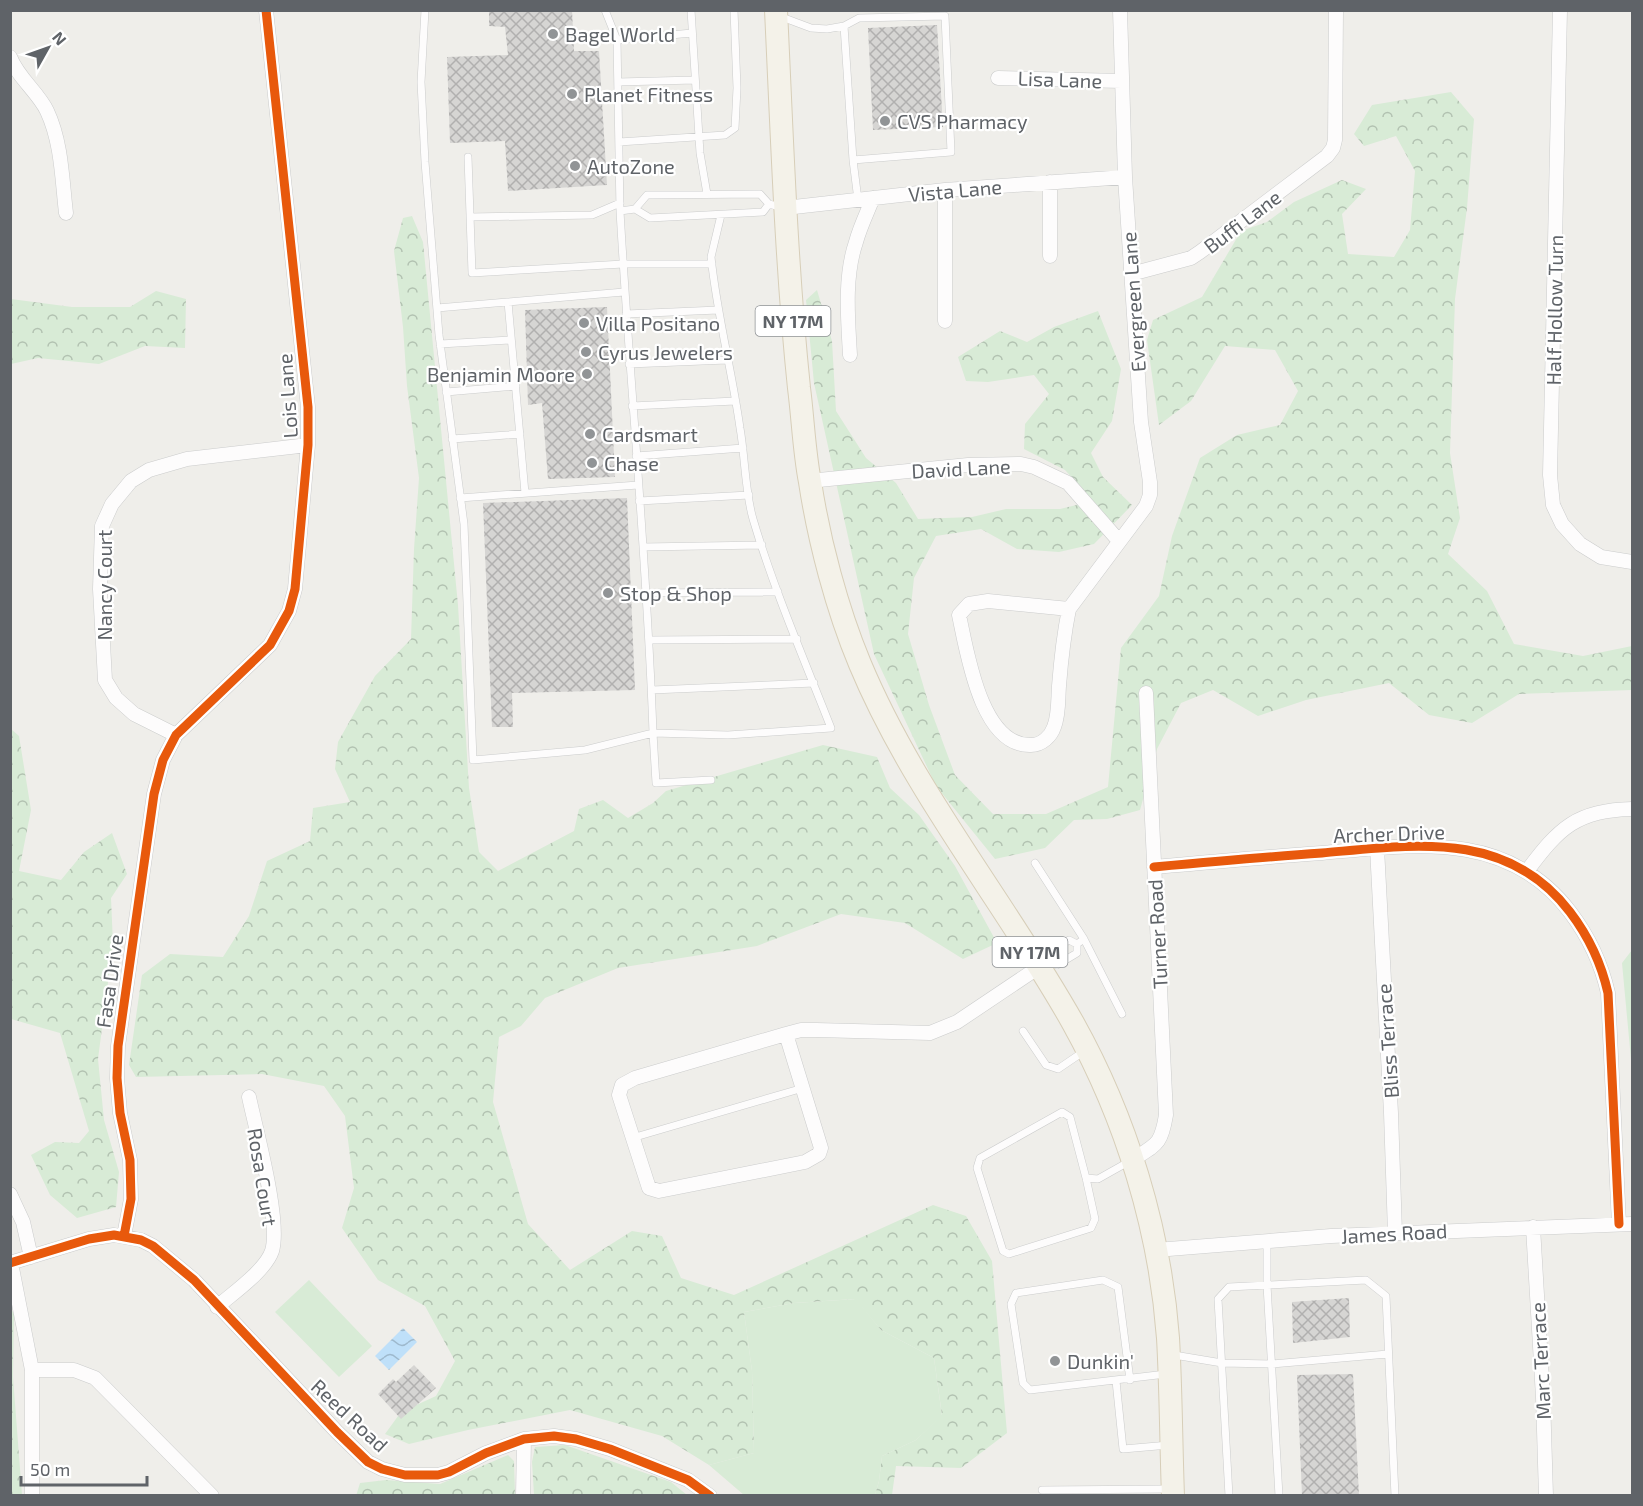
<svg xmlns="http://www.w3.org/2000/svg" width="1643" height="1506" font-family="'Exo 2',sans-serif">
<style>
.green{fill:#d8ebd6}
.forest{fill:url(#forest-crowns)}
.water{fill:url(#water-waves)}
.building{fill:url(#building-cross-hatch)}
.lines{fill:none;stroke-linecap:round;stroke-linejoin:round}
.lane-casing{stroke:#cbcccc;stroke-width:8}
.street-casing{stroke:#cbcccc;stroke-width:15}
.primary-casing{stroke:#d7ceb8;stroke-width:24}
.lane{stroke:#fdfcfc;stroke-width:7}
.street{stroke:#fdfcfc;stroke-width:14}
.primary{stroke:#f4f2e9;stroke-width:22}
.cycleway-casing{stroke:#fff;stroke-width:13}
.cycleway{stroke:#e8590c;stroke-width:9}
.poi-dot{fill:#919496;stroke:#fff;stroke-width:2}
.labels{text-anchor:middle;dominant-baseline:central;stroke-width:4.5;stroke-linejoin:round;paint-order:stroke}
.shield{fill:#fff;stroke:#8f9295;stroke-width:1.5}
.shield-label{font-size:18px;font-weight:bold;fill:#5f6368}
.poi-label{font-size:20px;fill:#5f6368;stroke:#fff;text-anchor:start}
.street-label{font-size:20px;fill:#5f6368;stroke:#fff}
</style>
<defs>
<pattern id="forest-crowns" width="20" height="18" patternUnits="userSpaceOnUse" patternTransform="scale(1.5)"><rect width="20" height="18" fill="#d8ebd6"/><path d="M2 6a3 3 0 1 1 6 0M12 15a3 3 0 1 1 6 0" fill="none" stroke="#b2c2b1"/></pattern>
<pattern id="water-waves" width="16" height="10" patternUnits="userSpaceOnUse" patternTransform="scale(1.5)"><rect width="16" height="10" fill="#bfe0f9"/><path d="M0 5q4-4 8 0t8 0" fill="none" stroke="#9eb9cd"/></pattern>
<pattern id="building-cross-hatch" width="8" height="8" patternUnits="userSpaceOnUse" patternTransform="scale(1.5)"><rect width="8" height="8" fill="#d6d5d3"/><path d="M0 0l8 8M0 8l8-8" fill="none" stroke="#b1b0af"/></pattern>
</defs>
<rect width="100%" height="100%" fill="#efeeea"/>
<path class="green" d="M1632,950v120l-10,-107z
M309,1280l63,66 -33,31 -64,-65z
M856,1299l25,31 53,28 8,58 -26,24 -34,16 -3,25 -4,14h-131l-35,-30 45,-12 -2,-82 -8,-59 50,-9z"/>
<path class="forest" d="M1451,92l23,27 -7,89 -12,91 -5,154 10,65 -12,36 39,37 27,53 69,12 49,-10v44l-113,4 -47,29 -43,-8 -40,-32 -83,17 -48,16 -45,-26 -32,13 -24,46 -17,61 -33,9 -33,1 -29,28 -50,11 -59,-73 -62,-132 -60,-271 -8,-83 11,-10 15,51 4,70 30,47 30,25 22,36 54,-2 34,-8h54l33,-8 -28,-31 -41,-21 1,-25 24,-30 -15,-19 -46,7 -22,-1 -8,-24 42,-26 27,11 27,-15 44,-16 23,58 -9,52 -21,32 12,24 29,28 -38,39 -35,8 -42,-3 -36,-20 -45,7 -22,42 -6,56 21,71 26,70 38,39h53l62,-27 13,-139 38,-52 13,-60 28,-78 37,-23 43,-10 18,-34 -23,-41 -50,-4 -34,55 -32,24 -12,-85 6,-20 49,-23 39,-66 26,-9 27,-20 48,-22 24,9 -24,25 6,40 46,3 16,-27 5,-59 -19,-35 -32,10 -10,-12 18,-29z
M412,216l11,26 35,363 11,183 10,64 19,19 76,-40 5,-22 24,-9 25,18 25,-15 13,-12 157,-46 54,12 13,31 29,27 36,51 42,77 -34,16 -58,-36 -64,-9 -84,32 -139,22 -73,30 -24,28 -22,11 -6,65 35,122 42,46 62,-39 30,5 19,42 53,17 199,-90 33,11 26,45 15,172 -46,35 -65,-2 -4,29h-17l4,-14 3,-25 34,-16 26,-25 -8,-57 -53,-28 -26,-31 -61,4 -50,9 8,59 2,82 -45,12 -47,-29 -92,-26 -102,20 -59,14 -24,-10 16,-22 35,-16 19,-35 -30,-55 -47,-26 -36,-52 12,-40 -9,-72 -21,-30 -62,-12 -126,3 -7,-12 13,-90 28,-21 53,3 26,-41 18,-55 43,-20 3,-33 37,-6 -15,-33 3,-27 37,-66 36,-37 3,-90 5,-71 -12,-92 -4,-59 -9,-76 9,-33z
M156,291l30,8 -1,49 -40,-2 -46,18 -61,-6 -27,6v-65l61,8h58z
M10,728l9,8 12,74 -12,61 42,9 23,-28 28,-19 15,41 -16,24 2,46 -15,115 6,61 15,52 -3,35 -39,11 -27,-23 -19,-40 24,-13 24,1 10,-12 -29,-98 -49,-14z
M10,1308l4,5 -1,64 9,118h-11z
M565,1445l106,37 16,13h-153l-2,-33 3,-15z
M508,1455l6,6 1,34 -159,1 4,-13 26,-3 54,4z"/>
<path class="water" d="M403,1328l14,14 -28,28 -14,-14z"/>
<path class="building" d="M489,10h83l2,41h25l8,134 -99,6 -3,-50 -55,2 -3,-86 61,-2 -3,-28 -16,-1z
M937,25l6,102 -70,3 -5,-102z
M607,307l8,170 -67,2 -6,-76 -14,2 -3,-95z
M627,498l8,192 -123,3 1,34h-21l-9,-224z
M1349,1298l1,39 -57,6 -1,-41z
M414,1365l22,23 -35,31 -23,-25 15,-15 3,3z
M1353,1374l6,122h-57l-5,-121z"/>
<g class="lines">
<g class="lane-casing">
<path id="lane" d="M425,10l-4,72 4,80 14,173 25,189 9,236 112,-10 68,-17c-6,-174 -23,-348 -33,-522l15,-2 12,-14 113,-1 9,10 11,3
M605,10l12,30 3,171
M691,10l9,143 7,41
M779,16l32,12 16,1 17,-3 15,-8 86,-2 6,136 -98,8 5,40
M844,26l9,134
M617,40l75,-7
M618,82l77,-2
M619,142l106,-7 10,-7 2,-40 -3,-78
M468,157l4,116 151,-9h89
M635,209l15,9 113,-6 6,-8
M470,217l122,-2 28,-12
M508,302l17,191
M437,308l187,-16
M626,314l92,-4
M440,344l71,-4
M629,364l98,-4
M446,392l70,-6
M632,406l103,-5
M452,439l68,-5
M636,456l107,-8
M460,498l178,-13
M639,501l110,-6
M643,547l119,-2
M646,593l132,-1
M650,640l147,-1
M652,690l162,-7
M711,780l-55,3 -3,-50 75,2 103,-7c-27,-69 -57,-138 -78,-209 -8,-27 -8,-63 -13,-91 -8,-57 -23,-113 -29,-171l10,-42
M1035,863l49,76 -7,5
M1084,939l38,75
M1048,963v-10l21,-13 8,4
M1044,964l4,-1 9,2 20,-12v-9
M1023,1031l23,34 12,4 25,-17
M1062,1112l8,5 16,61 9,41 -4,9 -82,26 -6,-3 -26,-83 3,-10z
M632,1138l171,-50
M1086,1178l12,1 32,-18
M1267,1241v44l12,211
M1174,1355l48,8 50,1 116,-10
M1130,1380l-12,-93 -15,-7 -87,13 -5,11 12,79 7,7 136,-16
M1116,1381l7,68 46,-4
M1042,1490l128,-1
M1229,1496l-11,-197 11,-12 137,-7 20,16 9,200"/>
</g>
<g class="street-casing">
<path id="street" d="M1560,10l-10,465 3,30 9,19 18,20 21,13 31,5
M10,57c8,21 28,35 37,54 15,32 15,69 19,102
M998,78l124,3
M1050,182v74
M945,190v131
M785,208l160,-18 180,-13
M1131,274l60,-16 9,-6 127,-96 6,-8 2,-8 1,-130
M850,355c-2,-36 -6,-78 6,-113 4,-15 11,-29 17,-44
M809,481l159,-16 53,-1 13,3 34,16 51,58
M988,601l81,8c-5,25 -8,51 -10,77 -1,13 0,29 -5,41 -3,9 -12,18 -23,18 -50,2 -64,-93 -72,-130l10,-11z
M1069,609l77,-103 4,-11v-13l-9,-60 -16,-245 -5,-167
M176,735l-42,-21 -18,-16 -11,-18 -5,-91 2,-63 10,-22 19,-23 18,-11 38,-11 121,-14
M1377,848l14,265 4,120
M1154,867c56,-5 112,-10 168,-14 91,-8 185,-24 248,59 19,25 31,50 38,81l11,231
M1527,871c32,-43 50,-61 105,-62
M786,1034l35,114 -2,6 -14,8 -146,29 -10,-3 -30,-93 3,-10 13,-7z
M786,1034l15,-4h15l114,3 27,-11 82,-55
M1132,1160c25,-16 29,-15 34,-45l-20,-422
M10,1194l13,28 8,35
M1533,1227l10,170 3,99
M124,1236l7,-37 -1,-39 -10,-47 -3,-35 1,-32 36,-252 9,-34 13,-25 94,-90 19,-34 6,-22 13,-144v-38l-42,-397
M1156,1250l175,-14 301,-12
M10,1263l79,-24 25,-4 27,5 12,6 41,34 143,152 31,30 14,7 23,6h33l11,-3 37,-19 38,-14 30,-3 22,3 34,10 78,31 22,16
M11,1263l21,107v126
M217,1307c16,-14 48,-36 55,-56 9,-30 -16,-121 -23,-154
M32,1370h42l21,8 117,118
M523,1496l1,-57"/>
</g>
<g class="primary-casing">
<path id="primary" d="M776,10c6,126 10,253 23,378 4,31 5,63 11,94 9,59 27,127 50,182 54,129 145,238 213,359 53,95 87,206 95,315 3,52 3,105 5,158"/>
</g>
<use href="#lane" class="lane"/>
<use href="#street" class="street"/>
<use href="#primary" class="primary"/>
<g class="cycleway-casing">
<path id="cycleway" d="M1154,867c56,-5 112,-10 168,-14 91,-8 185,-24 248,59 19,25 31,50 38,81l11,231
M124,1236l7,-37 -1,-39 -10,-47 -3,-35 1,-32 36,-252 9,-34 13,-25 94,-90 19,-34 6,-22 13,-144v-38l-42,-397
M10,1263l79,-24 25,-4 27,5 12,6 41,34 143,152 31,30 14,7 23,6h33l11,-3 37,-19 38,-14 30,-3 22,3 34,10 78,31 22,16"/>
</g>
<use href="#cycleway" class="cycleway"/>
</g>
<g class="poi-dot">
<circle cx="553" cy="34" r="6"/>
<circle cx="572" cy="94" r="6"/>
<circle cx="885" cy="121" r="6"/>
<circle cx="575" cy="166" r="6"/>
<circle cx="584" cy="323" r="6"/>
<circle cx="586" cy="352" r="6"/>
<circle cx="587" cy="374" r="6"/>
<circle cx="590" cy="434" r="6"/>
<circle cx="592" cy="463" r="6"/>
<circle cx="608" cy="593" r="6"/>
<circle cx="1055" cy="1361" r="6"/>
</g>
<g class="labels">
<g class="shield">
<rect x="755.5" y="306" width="75" height="30" rx="4.5"/>
<rect x="992.5" y="937" width="75" height="30" rx="4.5"/>
</g>
<g class="shield-label">
<text x="793" y="321">NY 17M</text>
<text x="1030" y="952">NY 17M</text>
</g>
<g class="poi-label">
<text x="565" y="34">Bagel World</text>
<text x="584" y="94">Planet Fitness</text>
<text x="897" y="121">CVS Pharmacy</text>
<text x="587" y="166">AutoZone</text>
<text x="596" y="323">Villa Positano</text>
<text x="598" y="352">Cyrus Jewelers</text>
<text x="575" y="374" text-anchor="end">Benjamin Moore</text>
<text x="602" y="434">Cardsmart</text>
<text x="604" y="463">Chase</text>
<text x="620" y="593">Stop &amp; Shop</text>
<text x="1067" y="1361">Dunkin'</text>
</g>
<g class="street-label">
<text transform="translate(1060 79) rotate(2)">Lisa Lane</text>
<text transform="translate(955 190) rotate(-5)">Vista Lane</text>
<text transform="translate(1242 221) rotate(-37)">Buffi Lane</text>
<text transform="translate(1133 302) rotate(-94)">Evergreen Lane</text>
<text transform="translate(1554 310) rotate(-89)">Half Hollow Turn</text>
<text transform="translate(287 396) rotate(-94)">Lois Lane</text>
<text transform="translate(961 468) rotate(-3)">David Lane</text>
<text transform="translate(104 585) rotate(-90)">Nancy Court</text>
<text transform="translate(1389 833) rotate(-2)">Archer Drive</text>
<text transform="translate(1157 934) rotate(-93)">Turner Road</text>
<text transform="translate(109 981) rotate(-82)">Fasa Drive</text>
<text transform="translate(1387 1041) rotate(-94)">Bliss Terrace</text>
<text transform="translate(263 1177) rotate(81)">Rosa Court</text>
<text transform="translate(1394 1233) rotate(-3)">James Road</text>
<text transform="translate(1540 1361) rotate(-93)">Marc Terrace</text>
<text transform="translate(350 1415) rotate(43)">Reed Road</text>
</g>
</g>
<rect width="1643" height="1506" fill="none" stroke="#5f6368" stroke-width="24"/>
<g transform="translate(48 48) rotate(50)" stroke="#ffffff" stroke-width="4.5" paint-order="stroke">
<path d="M0-4.5L10 22L0 15L-10 22Z" fill="#5f6368"/>
<text y="-9" font-size="16" font-weight="bold" text-anchor="middle" fill="#5f6368">N</text>
</g>
<path d="M21 1476v9h126v-9" fill="none" stroke="#5f6368" stroke-width="3"/>
<text x="30" y="1476" font-size="18" fill="#5f6368" stroke="#ffffff" stroke-width="4.5" paint-order="stroke">50 m</text>
</svg>
